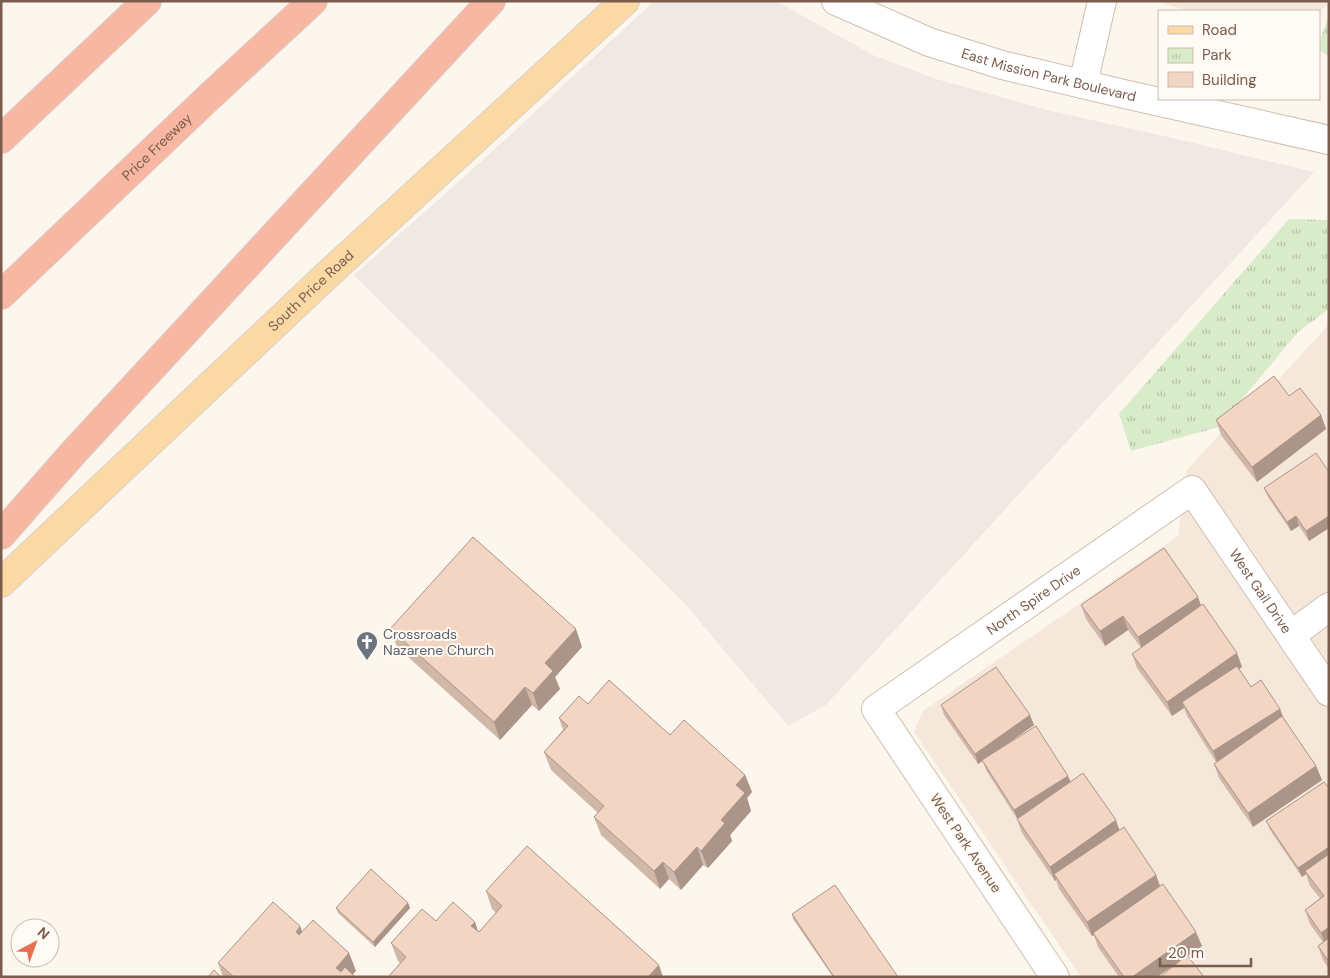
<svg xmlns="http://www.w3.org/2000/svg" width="1330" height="978" font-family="'DM Sans',sans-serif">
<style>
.residential{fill:#f5e8da}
.industrial{fill:#efe9e4}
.park{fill:url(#park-tufts)}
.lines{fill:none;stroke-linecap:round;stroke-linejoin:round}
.minor-casing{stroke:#d1beb0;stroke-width:30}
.major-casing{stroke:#dad1cd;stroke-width:30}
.highway-casing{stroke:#dad1cd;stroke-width:30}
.minor{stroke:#fff;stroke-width:28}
.major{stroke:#fbd9a5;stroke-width:28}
.highway{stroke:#f7b7a3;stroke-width:28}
.wall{fill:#d1b7a8}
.shaded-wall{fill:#aa9588}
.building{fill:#f3d5c3;stroke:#aa9588}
.labels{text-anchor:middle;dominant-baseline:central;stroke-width:4;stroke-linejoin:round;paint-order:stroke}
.street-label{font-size:14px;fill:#7a5c4d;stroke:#fffaf3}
.worship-label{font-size:14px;fill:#5b616d;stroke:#fffaf3;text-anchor:start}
</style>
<defs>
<pattern id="park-tufts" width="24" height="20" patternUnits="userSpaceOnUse" patternTransform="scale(1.25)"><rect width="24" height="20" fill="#d8ecc9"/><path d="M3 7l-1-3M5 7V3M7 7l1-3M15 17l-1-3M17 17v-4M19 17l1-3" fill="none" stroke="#b4c2a5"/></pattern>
</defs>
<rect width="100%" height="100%" fill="#fdf6ec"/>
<path class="residential" d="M1157,1h172v1l-10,11v-2h-130z
M1329,324v653h-248l-167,-245 9,-21 255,-175 9,-66 69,-76 23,-15z"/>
<path class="industrial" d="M654,1h122l97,54 63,24 115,32 126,28 137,33 -488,533 -38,21 -104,-123 -330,-328 141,-126z"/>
<path class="park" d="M1329,15v41l-10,-6v-7z
M1289,219l40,1v89l-31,23 -79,95 -88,24 -12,-37z"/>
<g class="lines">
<g class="minor-casing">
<g id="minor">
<path id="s1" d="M836,1l93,41 73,23 122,29 205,46"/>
<path d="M1083,84l19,-83"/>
<path d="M1291,635l38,-28"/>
<path id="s2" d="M1055,977l-179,-268 316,-219 137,202"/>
</g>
</g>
<g class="major-casing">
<g id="major">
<path id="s3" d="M1,583l325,-307 299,-275"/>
</g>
</g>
<g class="highway-casing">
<g id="highway">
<path d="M1,139l146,-138"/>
<path id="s4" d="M1,295l207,-197 105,-97"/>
<path d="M1,535l73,-83 417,-451"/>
</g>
</g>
<use href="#minor" class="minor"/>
<use href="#major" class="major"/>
<use href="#highway" class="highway"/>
</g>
<path class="wall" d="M1289,396l32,19 5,14 -69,53 -36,-47 -5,-15z
M1329,472v56l-20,13 -10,-15 -8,5 -23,-34 -4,-9z
M1081,605l120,1 41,61 -3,2 12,18 29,22 4,10 32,47 6,14 -69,47 -34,-49 -5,-14 2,-2 -29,-46 -3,-8 -12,8 -35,-48 -5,-14 9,-6 -13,-18 -23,16 -19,-27z
M390,629l192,18 -27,30 5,12 -21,22 -7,-6 -32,35 -103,-93z
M588,704l82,31 75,40 7,17 -5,6 4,13 -21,24 2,6 -24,27 -5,-3 -22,25 -12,-11 -9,10 -59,-54 -7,-18 4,-4 -47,-43 -7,-18 19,-22 -4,-12z
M941,705l93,20 -41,29 77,27 50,49 36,45 4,11 42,60 -45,31h-38l-21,-30 -4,-12 -2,1 -33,-47 -3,-9 -1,1 -33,-48 -5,-14 -31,-49 -3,-9 -5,3 -34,-49z
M1329,788v181l-6,-9 -5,-14 5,-4 -13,-18 -5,-14 15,-12 -10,-12 -4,-12 -4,3 -32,-47 -4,-9z
M486,891l177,86h-274v-1l11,-13 -2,-2 -7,-18 45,-22 43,11 17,-19 -4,-4z
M408,903l2,5 -35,39 -37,-34 -2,-5z
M792,914l106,63h-65l-40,-58z
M302,932l47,21 7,18 -3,3 2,3h-132l-5,-14z"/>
<path class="shaded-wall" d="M1321,415l5,14 -69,53 -5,-15z
M1296,516l3,10 -8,5 -4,-9z
M1329,516v12l-20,13 -3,-10z
M1198,597l5,14 -60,40 -5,-14z
M1123,616l5,14 -23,16 -5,-15z
M576,629l6,18 -27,30 5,12 -21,22 -6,-18 12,-30z
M1237,653l5,14 -57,40 -3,-5 2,6 -12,8 -5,-14z
M525,687l7,18 -32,35 -6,-18z
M1280,709l5,14 -67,42 -5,-14z
M1030,715l4,10 -56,39 -3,-10z
M1316,766l6,14 -69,47 -5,-14z
M745,775l7,17 -5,6 4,13 -21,24 2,6 -24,27 -7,-17 20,-31 15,-35z
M1068,776l4,9 -54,35 -4,-10z
M1116,820l5,15 -67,39 2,6 -1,1 -5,-14z
M697,847l6,18 -22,25 -7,-18z
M1329,847v12l-24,12 1,3 -4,3 -4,-9z
M663,862l6,17 -9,10 -6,-18z
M1156,875l5,14 -68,44 1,2 -2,1 -5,-14z
M408,903l2,5 -35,39 -2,-5z
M475,922l6,18 -10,-14z
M300,926l7,18 -11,-12z
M1329,927v18l-3,2 -5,-14z
M1196,932l6,14 -45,31h-25z
M349,953l7,18 -6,6h-11l-3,-9z
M659,965l4,12h-15z"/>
<path class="building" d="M1274,376l15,20 11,-8 21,27 -69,52 -36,-47z
M1316,453l13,19v44l-23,15 -10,-15 -9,6 -23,-34z
M473,537l103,92 -31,34 8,8 -20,22 -8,-6 -31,35 -104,-93z
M1164,548l34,49 -60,40 -15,-21 -23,15 -19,-26z
M1203,604l34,49 -70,49 -35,-48z
M1237,666l14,21 10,-7 19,29 -67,42 -31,-49z
M996,667l34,48 -55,39 -34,-49z
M609,680l61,55 14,-15 61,55 -9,10 9,8 -24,27 4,3 -24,28 -4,-4 -23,25 -11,-10 -9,9 -60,-54 10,-11 -60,-54 24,-26 -9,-8 20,-22 9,8z
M1282,716l34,50 -68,47 -34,-49z
M1036,726l32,50 -54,34 -32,-50z
M1083,773l33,47 -66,47 -33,-48z
M1324,782l5,6v59l-31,21 -32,-47z
M1124,827l32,48 -69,47 -33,-48z
M527,846l132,119 -11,12h-259v-1l17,-19 -15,-14 31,-34 14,12 17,-19 22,20 -4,4 8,6 23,-26 -16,-15z
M1329,854v73l-8,6 -16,-23 19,-14 -19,-25z
M371,869l37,34 -35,39 -37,-34z
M1163,884l33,48 -64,45h-8l-31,-44z
M835,885l63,92h-64l-42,-63z
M273,902l27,24 -4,6 3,3 14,-15 36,33 -13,15 5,4 4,-5 10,10h-121l-16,-14z
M1329,938v24l-11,-16z
M1187,955l17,22h-44z
M214,970l7,7h-13z"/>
<defs>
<g id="church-pin" transform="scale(1.125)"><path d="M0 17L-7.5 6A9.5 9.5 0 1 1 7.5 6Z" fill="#6b7280" stroke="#fffaf3"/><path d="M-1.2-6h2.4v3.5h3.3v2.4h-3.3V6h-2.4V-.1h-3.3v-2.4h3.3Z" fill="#fff"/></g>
</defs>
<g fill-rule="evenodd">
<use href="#church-pin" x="367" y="642"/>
</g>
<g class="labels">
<g class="street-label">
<text stroke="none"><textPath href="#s1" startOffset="226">East Mission Park Boulevard</textPath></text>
<text stroke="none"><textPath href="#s4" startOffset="215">Price Freeway</textPath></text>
<text stroke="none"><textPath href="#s3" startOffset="426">South Price Road</textPath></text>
<text stroke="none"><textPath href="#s2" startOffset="829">West Gail Drive</textPath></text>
<text stroke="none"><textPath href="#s2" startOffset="514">North Spire Drive</textPath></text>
<text transform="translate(966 843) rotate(56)">West Park Avenue</text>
</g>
<g class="worship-label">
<text x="383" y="634">Crossroads<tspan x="383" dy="16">Nazarene Church</tspan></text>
</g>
</g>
<rect width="1330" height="978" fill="none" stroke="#7a5c4d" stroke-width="5"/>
<rect x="1158" y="10" width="162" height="90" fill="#fffaf3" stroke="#cabbb1"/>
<rect x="1168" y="26" width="25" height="8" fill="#fbd9a5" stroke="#cabbb1"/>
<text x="1202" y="35" font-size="15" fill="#7a5c4d">Road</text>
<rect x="1168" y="48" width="25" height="15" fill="url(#park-tufts)" stroke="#cabbb1"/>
<text x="1202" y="60" font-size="15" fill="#7a5c4d">Park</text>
<rect x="1168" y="72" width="25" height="15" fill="#f3d5c3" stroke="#cabbb1"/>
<text x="1202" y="85" font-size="15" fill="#7a5c4d">Building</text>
<g transform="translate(35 943) rotate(41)"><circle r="24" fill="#fffaf3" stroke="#cabbb1"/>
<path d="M0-4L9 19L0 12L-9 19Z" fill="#e76f51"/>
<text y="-8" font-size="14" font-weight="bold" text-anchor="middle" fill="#7a5c4d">N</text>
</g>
<path d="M1160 958v8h91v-8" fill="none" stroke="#7a5c4d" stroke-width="2.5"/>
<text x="1168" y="958" font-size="15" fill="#7a5c4d" stroke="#fffaf3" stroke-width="4" paint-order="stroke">20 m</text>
</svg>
